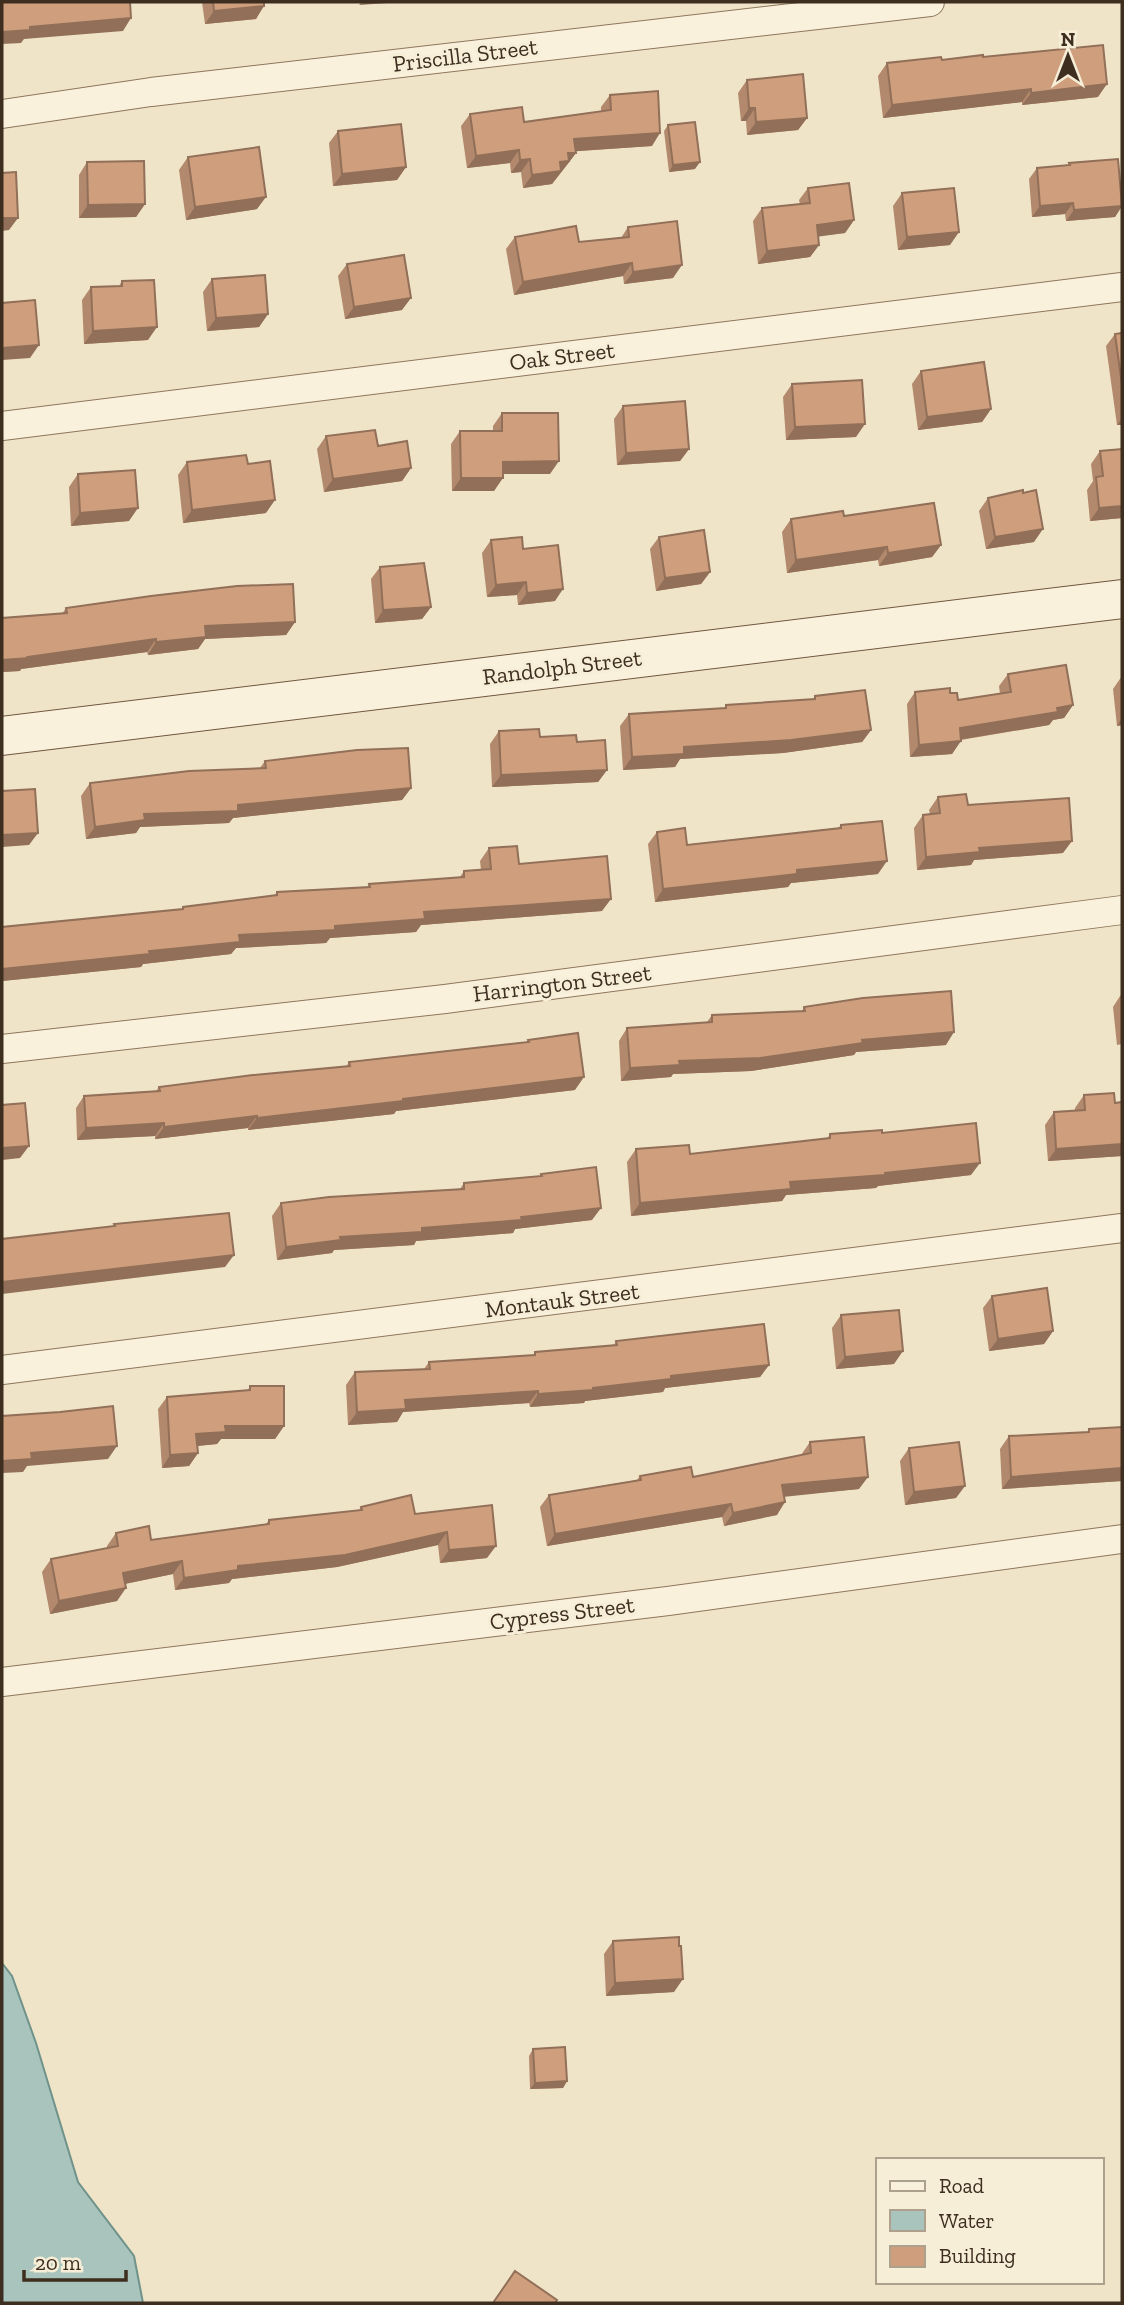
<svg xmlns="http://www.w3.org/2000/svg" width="1124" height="2305" font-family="'Zilla Slab',serif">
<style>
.water{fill:#a9c4bc;stroke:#6f938a;stroke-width:2}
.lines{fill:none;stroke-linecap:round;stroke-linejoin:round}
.street-casing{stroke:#8d765c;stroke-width:30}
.secondary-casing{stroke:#6f573f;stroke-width:40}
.street{stroke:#faf1dc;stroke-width:28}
.secondary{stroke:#faf1dc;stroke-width:38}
.wall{fill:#b2896c}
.shaded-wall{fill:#916f58}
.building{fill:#cf9f7d;stroke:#916f58;stroke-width:2}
.labels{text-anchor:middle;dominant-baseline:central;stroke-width:6;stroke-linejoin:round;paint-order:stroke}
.street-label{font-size:23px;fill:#3d2e20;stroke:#f7eed8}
</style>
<rect width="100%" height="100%" fill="#f0e4c8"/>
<path class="water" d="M2,1963l10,13 24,67 42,139 56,74 9,47h-141z"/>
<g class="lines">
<g class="street-casing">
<path id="street" d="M2,114l149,-22 779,-90
M2,426l1120,-139
M2,1049l443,-50 677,-89
M2,1370l1120,-142
M2,1682l666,-81 454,-62"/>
</g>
<g class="secondary-casing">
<path id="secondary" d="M2,736l1120,-137"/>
</g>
<use href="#street" class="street"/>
<use href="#secondary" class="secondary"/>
</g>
<path class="wall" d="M202,2h62l-8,17 -51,5z
M983,57l115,40 -76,8v-3l-139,16 -5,-42 9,-13z
M747,80l60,38 -9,12 -51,5 -1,-14h-5l-3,-28z
M610,95l42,51 -76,5v2l-9,12 -15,19 -29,4 -2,-16 -10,1 -1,-10 -43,5 -6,-42 9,-12 54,8 77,-11v-4z
M668,125l27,44 -26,3 -5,-41z
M338,131l68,36 -9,13 -64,6 -4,-43z
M188,157l69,52 -71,11 -7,-50z
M87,162l58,42 -9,13 -57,1v-43z
M1069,163l53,38v5l-7,11 -49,4 -1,-7 -33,3 -3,-38 8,-11 31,-2z
M808,188l46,32 -9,13 -27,3 1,9 -9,12 -52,7 -5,-43 9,-13 38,-4 -1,-4z
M902,193l48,52 -52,5 -5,-44z
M628,227l45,51 -49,6 -1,-8 -109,19 -8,-46 9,-12 64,5 42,-4z
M347,264l55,46 -57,9 -7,-43z
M212,279l56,35 -9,13 -52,4 -4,-39z
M122,281l26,59 -64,4 -2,-44 9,-13 28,-1z
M1122,333v92h-5l-11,-79 9,-12z
M921,371l70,38 -9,13 -64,8 -6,-46z
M792,384l64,53 -70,3 -3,-43z
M623,406l66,43 -9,12 -63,4 -3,-46z
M502,413l48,61h-47l-9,17h-42l-1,-47 9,-13h33v-5z
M326,436l52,10 33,22 -9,13 -78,11 -7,-43z
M1100,451l22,67 -32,3 -3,-31 6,-9 -2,-17z
M187,462l61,2 18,49 -83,10 -5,-48z
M78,474l51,47 -58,5 -2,-39z
M988,498l46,44 -48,7 -7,-38z
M844,516l97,29 -9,12 -53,9 -1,-6 -91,13 -5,-41 9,-13z
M659,537l51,35 -9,12 -45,7 -6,-42z
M491,540l32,9 32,52 -37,4 -1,-10 -30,2 -5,-44z
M380,567l51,40 -9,12 -47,4 -4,-44z
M66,608l229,14 -9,13 -81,4 -7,10 -50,6 -1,-3 -126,17 -1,2 -18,1 60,-58z
M1008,674l65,31 -9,13 -11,2 -4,5 -88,15 -9,14 -42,3 -3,-53 8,-12 35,1 8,7 42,-6 -1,-8z
M1122,676v49l-5,1 -4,-37z
M815,696l56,34 -9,12 -79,11 -103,6 -5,8 -52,3 -3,-44 9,-12 95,-6 2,-3 87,-6z
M499,731l78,11 30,28 -9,12 -106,5 -2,-43z
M265,761l146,27 -9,12 -169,18 -4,5 -89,4 -4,6 -50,6 -5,-43 9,-13 170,-15z
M938,797l30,8 95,48 -89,7 -3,5 -54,5 -3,-42 9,-13 7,-1 -1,-4z
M841,825l37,49 -87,9 -3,4 -133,15 -7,-58 9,-12 30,13 151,-17z
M489,848l113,63 -181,14 -5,7 -86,6 -4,5 -90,5 -5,6 -88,10 -2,3 -139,14v-54l179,-17 2,-3 91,-11 3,-4 90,-5 2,-3 91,-7 4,-6 17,-1 -1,-9z
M1122,993v51l-5,1 -4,-38z
M804,1007l142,38 -90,7 -2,3 -103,16 -78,3 -2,3 -50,4 -2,-40 8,-13 80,-6 5,-7 90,-4z
M528,1040l47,50 -179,21 -2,3 -146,16v-2l-93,11v-3l-78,4 -1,-32 8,-12 72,-5 3,-4 187,-20 3,-5 178,-20z
M1084,1095l31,8 7,-1v54l-74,5 -3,-36 9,-13 21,-1v-3z
M882,1133l89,42 -93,11 -2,2 -90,7 -4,6 -151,15 -4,-54 9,-13 54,5 137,-15 3,-5z
M541,1174l51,46 -77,9 -2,4 -97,8 -2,4 -80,5 -2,3 -55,7 -5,-44 9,-13 179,-14 4,-6 76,-6z
M992,1296l61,35 -9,13 -55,7 -6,-43z
M841,1315l53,49 -58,5 -4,-41z
M616,1341l153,24 -9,12 -95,11 -2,4 -78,9 -1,2 -54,4 -1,-4 -126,9 -6,10 -49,3 -2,-40 9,-13 69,-3 5,-7 104,-7 2,-3 79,-7z
M250,1386l34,40 -9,13h-54l-4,5 -20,2 1,7 -9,13 -27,2 -4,-59 9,-12 81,-7z
M1122,1427v54l-120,8 -2,-40 9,-13 78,-4 2,-3z
M810,1442l49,47 -75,7 -7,19 -53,11 -2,-9 -175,29 -7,-39 9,-12 88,-15 3,-4 53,1 108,-22z
M909,1448l47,50 -51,7 -5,-44z
M492,1505l-5,53 -47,5 -2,-18 -101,22 -105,12 -3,4 -54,7 -2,-16 -48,10 -8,17 -67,13 -8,-42 9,-13 56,-11v-2l9,-13 35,7 115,-16 3,-4 90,-10 2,-3 54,7z
M613,1941l61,51 -68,4 -2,-42z
M533,2049l34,32 -4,7 -33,1 -1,-33z"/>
<path class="shaded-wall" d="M362,2h40l-43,3z
M264,6l-8,13 -51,5 9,-13z
M131,18l-8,13 -99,8 -3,4 -19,1v-12l28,-5z
M1107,84l-9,13 -76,8 9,-12z
M1031,89l-9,13 -139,16 9,-13z
M749,108h6l-9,13h-5z
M807,118l-9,12 -51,5 9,-13z
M660,133l-8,13 -87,6 9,-13z
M519,150l-9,13 -43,5 9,-12z
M568,153h8l-24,31 -29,4 9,-13z
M530,159l-9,13 -10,1 9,-13z
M700,162l-5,7 -26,3 4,-7z
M406,167l-9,13 -64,6 9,-12z
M266,197l-9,12 -71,11 9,-13z
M1073,203l-8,11 -33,3 8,-11z
M145,204l-9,13 -57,1 9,-13z
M1122,206l-7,11 -49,4 8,-11z
M2,218h16l-9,12 -7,1z
M854,220l-9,13 -37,5 9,-13z
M959,232l-9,13 -52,5 9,-13z
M819,245l-9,12 -52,7 9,-13z
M632,263l-9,13 -109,19 9,-13z
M682,265l-9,13 -49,6 9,-12z
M411,298l-9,12 -57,9 9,-12z
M268,314l-9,13 -52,4 9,-13z
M157,327l-9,13 -64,4 9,-13z
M39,345l-9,13 -28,2v-12z
M991,409l-9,13 -64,8 9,-13z
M1122,418v7h-5z
M865,424l-9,13 -70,3 9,-13z
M689,449l-9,12 -63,4 9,-12z
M559,461l-9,13h-56l9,-12z
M411,468l-9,13 -78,11 9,-13z
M461,478h42l-9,13h-42z
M275,500l-9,13 -83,10 9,-13z
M1122,506v12l-32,3 9,-13z
M138,508l-9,13 -58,5 9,-13z
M1043,529l-9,13 -48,7 9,-12z
M941,545l-9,12 -53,9 9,-13z
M887,547l-9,13 -91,13 9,-13z
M710,572l-9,12 -45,7 9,-13z
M526,582l-9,13 -30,2 9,-12z
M563,589l-8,12 -37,4 9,-12z
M431,607l-9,12 -47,4 8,-13z
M295,622l-9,13 -81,4 -7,10 -50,6 8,-13 49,-16z
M156,639l-9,13 -126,17 -1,2 -18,1v-12z
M1073,705l-9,13 -11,2 -4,5 -98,16 9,-13z
M1122,718v7l-5,1z
M871,730l-9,12 -79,11 -103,6 -5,8 -52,3 9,-13 52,-10z
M961,741l-9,13 -42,3 9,-12z
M607,770l-9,12 -106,5 9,-12z
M411,788l-9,12 -169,18 -4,5 -89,4 -4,6 -50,6 9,-12 49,-13z
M38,833l-9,12 -27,2v-12z
M1072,841l-9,12 -89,7 -3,5 -54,5 9,-13 53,-9z
M887,861l-9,13 -87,9 -3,4 -133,15 8,-13 134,-19z
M611,899l-9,12 -181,14 -5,7 -86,6 -4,5 -90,5 -5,6 -88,10 -2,3 -139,14v-12l147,-18 90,-16 96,-9 89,-14z
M954,1032l-8,13 -90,7 -2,3 -103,16 -78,3 -2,3 -50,4 9,-13 49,-7 183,-21z
M584,1077l-9,13 -179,21 -2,3 -146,16 9,-12 207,-28z
M257,1116l-9,12 -93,11 9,-12z
M164,1123l-9,13 -78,4 9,-12z
M1122,1144v12l-74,5 8,-12z
M29,1146l-9,12 -18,2v-12z
M980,1163l-9,12 -93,11 -2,2 -90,7 -4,6 -151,15 9,-13 150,-21z
M601,1208l-9,12 -77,9 -2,4 -97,8 -2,4 -80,5 -2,3 -55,7 9,-13 54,-10z
M234,1255l-9,12 -223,27v-12z
M1053,1331l-9,13 -55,7 9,-12z
M903,1351l-9,13 -58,5 9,-12z
M769,1365l-9,12 -95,11 -2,4 -78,9 -1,2 -54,4 8,-13 55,-6 78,-12z
M538,1391l-9,12 -126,9 -6,10 -49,3 9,-13 48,-12z
M225,1426h59l-9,13h-54l-4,5 -30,3 9,-13z
M117,1446l-9,13 -81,7 -4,6 -21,1v-12l29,-8z
M198,1453l-9,13 -27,2 8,-13z
M1122,1468v13l-120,8 9,-12z
M868,1477l-9,12 -86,9 9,-13z
M965,1486l-9,12 -51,7 9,-13z
M785,1502l-8,13 -53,11 9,-13z
M731,1504l-9,13 -175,29 8,-12z
M447,1532l-9,13 -101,22 -105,12 -3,4 -54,7 9,-12 54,-12z
M496,1546l-9,12 -47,5 9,-13z
M182,1561l-9,13 -59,12 9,-13z
M126,1588l-9,13 -67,13 9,-13z
M683,1979l-9,13 -68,4 9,-13z
M567,2081l-4,7 -33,1 5,-6z"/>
<path class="building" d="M2,2h128l1,16 -101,9v3l-28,2z
M213,2h51v4l-50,5z
M1103,45l4,39 -76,9v-4l-139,16 -5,-42 54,-6 1,3 41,-5v2z
M803,74l4,44 -51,4 -1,-14h-6l-2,-28z
M658,91l2,42 -86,6 2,14h-8l1,8 -9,1 1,9 -29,4 -2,-16 -10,1 -1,-10 -43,6 -6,-42 52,-7 2,15 87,-12 -1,-15z
M695,122l5,40 -27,3 -5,-40z
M401,124l5,43 -64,7 -4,-43z
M259,147l7,50 -71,10 -7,-50z
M1118,159l4,47 -48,4 -1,-7 -33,3 -3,-38 33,-3 -1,-2z
M144,161l1,43 -57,1 -1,-43z
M16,172l2,46h-16v-45z
M849,183l5,37 -37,5 2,20 -52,6 -5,-43 48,-5 -2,-15z
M954,188l5,44 -52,5 -5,-44z
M677,221l5,44 -49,7 -1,-9 -109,19 -8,-45 61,-11 3,16 50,-5 -1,-10z
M404,255l7,43 -57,9 -7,-43z
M265,275l3,39 -52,4 -4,-39z
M154,280l3,47 -64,4 -2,-44 31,-1v-5z
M35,300l4,45 -37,3v-45z
M1122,333v52l-7,-51z
M984,362l7,47 -64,8 -6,-46z
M862,380l3,44 -70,3 -3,-43z
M685,401l4,48 -63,4 -3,-47z
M502,413h56l1,48 -56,1v16h-42l-1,-47h42z
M375,430l3,16 29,-5 4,27 -78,11 -7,-43z
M1122,449v57l-23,2 -3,-31 7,-1 -3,-25z
M246,455l2,9 22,-3 5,39 -83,10 -5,-48z
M135,470l3,38 -58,5 -2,-39z
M1023,490v3l13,-3 7,39 -48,8 -7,-39z
M934,503l7,42 -53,8 -1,-6 -91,13 -5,-41 52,-8 1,5z
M704,530l6,42 -45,6 -6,-41z
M522,537l1,12 35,-4 5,44 -36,4 -1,-11 -30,3 -5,-45z
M424,563l7,44 -48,3 -3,-43z
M293,584l2,38 -90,4 1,11 -50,5v-3l-128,18 1,1 -27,2v-42l65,-5 -1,-5 85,-12 86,-10z
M1066,665l7,40 -16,3 1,4 -98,16 1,13 -42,4 -4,-53 35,-4v5h7l1,7 53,-8 -3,-18z
M865,690l6,40 -80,10 -107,7v7l-52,3 -3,-43 97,-6v-3l89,-6v-3z
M539,729l1,8 36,-2 1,7 28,-2 2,30 -106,5 -2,-44z
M408,748l3,40 -173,17v6l-94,3 1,6 -50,7 -5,-44 99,-12 77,-3 -1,-7 92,-11z
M35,789l3,44 -36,2v-44z
M966,794l2,11 101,-7 3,43 -93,7 1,4 -54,5 -3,-42 17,-2 -2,-16z
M882,821l5,40 -90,9v4l-134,15 -6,-57 28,-4 2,17 154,-17v-3z
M517,846l2,18 88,-8 4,43 -187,13 1,7 -90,7v4l-96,5 1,7 -91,9 1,3 -148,15v-42l181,-18v-2l94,-12v-3l93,-5 -1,-3 95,-7v-6l27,-2 -2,-21z
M951,991l3,41 -92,8 1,3 -103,15 -81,3 1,4 -50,3 -3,-40 85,-6v-7l93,-4 -1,-4 59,-9z
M578,1033l6,44 -181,22v2l-146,17v-2l-93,11v-4l-78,5 -2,-32 76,-5 -1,-4 94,-12 97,-9 -1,-4 180,-20 -1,-2z
M1114,1093l1,10 7,-1v42l-66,5 -2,-37 31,-2 -1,-15z
M25,1103l4,43 -27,2v-43z
M976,1123l4,40 -95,10v2l-95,7 1,7 -151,14 -4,-54 53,-4 1,9 140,-16v-4l52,-4v3z
M596,1167l5,41 -80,9 1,3 -100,8v4l-82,5 1,3 -55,7 -5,-44 48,-6 135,-8v-6l78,-7 -1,-2z
M229,1213l5,42 -232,27v-43l113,-13 -1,-2z
M1047,1288l6,43 -55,8 -6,-43z
M899,1310l4,41 -58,6 -4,-42z
M764,1324l5,41 -98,11v3l-78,9v2l-55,4v-3l-133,9 1,9 -49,3 -2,-40 75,-3 -1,-7 106,-7v-3l82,-7 -1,-4z
M250,1386h34v40h-59l1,6 -30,2 2,19 -28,2 -3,-58 83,-7z
M113,1406l4,40 -86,7 1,6 -30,2v-45l58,-4z
M1122,1427v41l-111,9 -2,-41 80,-4v-3z
M864,1437l4,40 -86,8 3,17 -52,11 -2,-9 -176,30 -6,-39 92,-15 -1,-4 51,-9 2,10 118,-24 -1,-11z
M959,1442l6,44 -51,6 -5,-44z
M411,1495l4,19 77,-9 4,41 -47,4 -2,-18 -102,23 -107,11v4l-54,8 -2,-17 -59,12 3,15 -67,13 -8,-42 67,-13 -2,-13 33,-7 2,14 118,-16v-4l93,-10 -1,-3z
M679,1937v9h2l2,33 -68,4 -2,-42z
M565,2047l2,34 -32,2 -2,-34z
M515,2271l42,29 -2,3h-62z"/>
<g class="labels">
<g class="street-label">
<text transform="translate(465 55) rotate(-7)">Priscilla Street</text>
<text transform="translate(562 356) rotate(-7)">Oak Street</text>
<text transform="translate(562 667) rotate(-7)">Randolph Street</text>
<text transform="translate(562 983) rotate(-7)">Harrington Street</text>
<text transform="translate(562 1300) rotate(-7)">Montauk Street</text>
<text transform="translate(562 1613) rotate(-7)">Cypress Street</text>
</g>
</g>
<rect width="1124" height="2305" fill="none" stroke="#3d2e20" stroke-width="7"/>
<rect x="876" y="2158" width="228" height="126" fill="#f7eed8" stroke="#ada18e" stroke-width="2"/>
<rect x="890" y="2181" width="35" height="10" fill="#faf1dc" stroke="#ada18e" stroke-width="2"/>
<text x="939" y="2193" font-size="21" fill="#3d2e20">Road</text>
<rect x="890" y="2210" width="35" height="21" fill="#a9c4bc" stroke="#ada18e" stroke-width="2"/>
<text x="939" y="2228" font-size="21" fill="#3d2e20">Water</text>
<rect x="890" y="2246" width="35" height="21" fill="#cf9f7d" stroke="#ada18e" stroke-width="2"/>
<text x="939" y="2263" font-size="21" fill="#3d2e20">Building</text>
<g transform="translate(1068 56)" stroke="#f7eed8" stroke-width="5" paint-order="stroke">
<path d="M0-5L12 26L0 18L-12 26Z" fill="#3d2e20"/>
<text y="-10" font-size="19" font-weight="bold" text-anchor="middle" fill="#3d2e20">N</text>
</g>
<path d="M24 2270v10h102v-10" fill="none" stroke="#3d2e20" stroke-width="3.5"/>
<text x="35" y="2270" font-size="21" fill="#3d2e20" stroke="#f7eed8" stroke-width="5" paint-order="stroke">20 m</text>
</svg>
